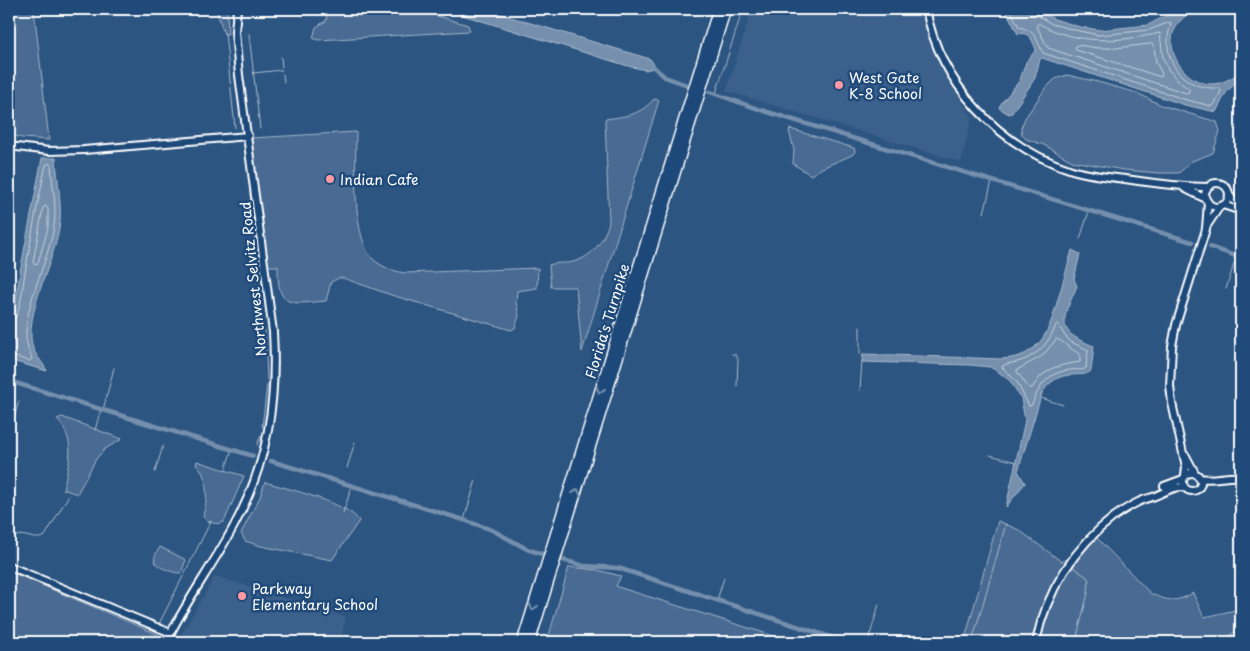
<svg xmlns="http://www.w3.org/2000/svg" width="1250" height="651" font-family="'Playpen Sans',sans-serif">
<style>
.built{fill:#3b618b}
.green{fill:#486b92;stroke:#a4b5c8}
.water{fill:#748fad;stroke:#acbcce}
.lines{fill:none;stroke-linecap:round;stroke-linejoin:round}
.shore{stroke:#c7d2de;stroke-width:1}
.stream{stroke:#acbcce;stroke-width:1}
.canal{stroke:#748fad;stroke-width:4.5}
.minor-casing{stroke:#fff;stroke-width:10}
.highway-casing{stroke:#fff;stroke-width:12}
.minor{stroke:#1f4a7a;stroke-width:6}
.highway{stroke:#1f4a7a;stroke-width:9}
.oneway{stroke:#7992af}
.poi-dot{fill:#ff9aa2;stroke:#1f4a7a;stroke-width:2}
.labels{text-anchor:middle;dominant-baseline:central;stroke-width:5;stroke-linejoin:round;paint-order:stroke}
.poi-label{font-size:14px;fill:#fff;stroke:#1f4a7a;text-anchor:start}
.street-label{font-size:14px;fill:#fff;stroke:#1f4a7a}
</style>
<rect width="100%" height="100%" fill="#2c5582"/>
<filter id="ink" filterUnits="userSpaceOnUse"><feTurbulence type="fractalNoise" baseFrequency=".02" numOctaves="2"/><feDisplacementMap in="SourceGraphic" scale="10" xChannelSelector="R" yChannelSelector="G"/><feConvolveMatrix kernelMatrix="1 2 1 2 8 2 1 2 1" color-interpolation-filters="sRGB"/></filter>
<g filter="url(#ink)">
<path class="built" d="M752,9h167l15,45 13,25 25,38 -11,45 -235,-71z
M215,576l131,41 -6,25h-163z"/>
<path class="green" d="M9,9h25l15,131 -27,-2 -13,-4v-77l4,-17v-14z
M216,9h11l1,25h-4z
M328,9h86l54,16 2,6 -152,9 -5,-2 3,-11 10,-6z
M1067,75l31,7 39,11 24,12 56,17 3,9 -7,22 -21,8 -13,12h-20l-35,-3 -52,-9 -28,-16 -18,-6 -4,-4 -1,-7 4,-10 20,-29 10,-10z
M654,99l5,1 -77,252 -6,-65h-25l-2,-22c7,-3 16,-1 24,-3 20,-5 31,-22 36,-40l-4,-103c21,-3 34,-3 49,-20z
M790,129l64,19 1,4 -3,3 -30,13 -11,7 -18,-11 1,-14 -5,-19z
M356,132c0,36 -4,87 11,119 6,13 24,20 38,22l133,-5 -1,20 -20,3 -1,11 3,14 -4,12 -4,2 -120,-35 -48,-17h-4l-8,4 -5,19c-36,3 -49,8 -48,-35h-10l-17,-128z
M245,139l18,127h-6z
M62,417l60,22 -17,10 -9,10 -19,35 -14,-5c6,-27 14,-46 -6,-70z
M197,461l47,15 -20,46c-8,4 -15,0 -21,-5 0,-5 3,-10 3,-15 1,-13 0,-30 -10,-38z
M265,482c20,6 86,22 94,39l-27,39 -71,-14 -16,-5 -4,-8 19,-36z
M998,521l21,9 43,32 3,-3 3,2 -34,81h-70z
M1095,536l56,58c18,7 24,9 42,-1l9,20 3,4 30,-7 6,1v31h-203l10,-36 25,-44z
M160,547l26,13 -5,13c-6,0 -11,-2 -16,-4 -13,-5 -13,-11 -5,-22z
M569,567l28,3 24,6 -5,10 2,1 175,55h-246z
M9,571l150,64 -3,7h-147z
M366,636l6,6h-29l1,-5z"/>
<path class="water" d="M443,9h41l166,50 6,8 -10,3 -18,-4z
M1005,9h31l18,10 26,8 20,3 48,-5 31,-16h17c-7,4 -16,10 -20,18 -14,23 10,57 35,57 11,0 19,-5 28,-11h2v6l-14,12 -11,21 -31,-7 -143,-47 -2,1 -5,19 -23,35 -3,1 -10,-6 1,-3 20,-25 6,-18 10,-12c-3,-9 -7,-19 -18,-16z
M42,158h14c1,23 7,49 3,72 -6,33 -34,84 -27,115 3,11 11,17 15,26l-38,-11v-39l6,-15 5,-34z
M1072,250l8,4 -6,25 3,7c-14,33 -24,45 17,60l-3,25c-7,5 -11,3 -19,4 -13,0 -23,7 -30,18l-24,78 7,12 -19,24 19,-87 -4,-22 -11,-17 -10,-8 -10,-6 -21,-2 -107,-3 1,-8 139,5c38,-2 47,-27 56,-60 5,-16 9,-32 14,-49z"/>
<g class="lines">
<path class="shore" d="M1010,9l9,18c17,4 17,12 24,26l144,47 24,6 3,-1 7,-14 -1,-3c-38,3 -61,-29 -49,-64l-1,-2 -21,8 -50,5 -20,-4 -27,-7 -15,-9 -3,-6
M1040,24c37,21 80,18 120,9l3,25 5,11 10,12 11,8v3l-3,1 -138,-45 -11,-21v-2z
M1152,44l2,2 2,16 6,12 -1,3 -85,-27 -1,-2 2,-3 21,3h18z
M46,206l2,3v19l-10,35 -3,2 -2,-3 10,-54z
M9,321l6,-2c7,-15 7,-30 10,-46 6,-36 13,-73 21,-108l3,-2 2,2c1,21 7,45 2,66 -6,32 -26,69 -27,101 -1,10 3,18 6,27l-3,2 -20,-6
M1058,324l7,12 6,6 17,8 -2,18c-5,3 -9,1 -15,2 -21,1 -33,16 -39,35l-3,1 -12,-24 -14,-14 -1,-2c5,-3 13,-3 19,-5 17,-6 29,-19 35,-36z
M1057,339c6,2 14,11 23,15v8l-17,3 -10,3 -12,8 -9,12h-3l-12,-16v-2l25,-14z"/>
<path class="stream" d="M407,10v-1
M642,13l2,-4
M225,33l10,95
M249,34l11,95
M281,57l1,10
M253,73l29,-3
M283,74l1,8
M716,93l27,-84
M984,213l8,-32
M1080,239l9,-28
M1226,289l8,-25
M860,327v27
M265,330l2,50
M732,354l4,1 2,4 -1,27
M860,390l2,-29
M1041,398l22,7
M103,410l11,-42
M12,424l7,-23
M262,427l5,-42
M95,430l6,-21
M257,445l4,-10
M990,455l26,7
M347,468l8,-26
M225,471l7,-22
M155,472l8,-26
M343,513l9,-27
M464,520l12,-40
M9,544c9,-19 23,0 36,-8l24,-41
M1073,567l14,10 2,4 -1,12 -11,43
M9,571l54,23
M717,600l7,-22
M159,624l52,-103
M823,642l2,-6
M868,642l11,-38
M972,642l34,-118
M1223,642l18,-16"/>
<path class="canal" d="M650,64l15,13 22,8
M710,92l51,18 431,132
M1210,247l31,11
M9,381l244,75
M271,461l193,59 28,10 35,19 21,7
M556,558l28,8 34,2 228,74"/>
<g class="minor-casing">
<path id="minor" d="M926,9c14,75 73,138 146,161 17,5 35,7 53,9 27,4 55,8 83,8
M9,146l40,5 35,-1 164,-14
M1205 195a12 12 0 1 1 24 0a12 12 0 1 1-24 0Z
M1184,188l22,11
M1229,195l12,13
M1223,205l18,6
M1206,227l14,-21
M1186,456l10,19
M1183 482a9 9 0 1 1 18 0a9 9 0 1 1-18 0Z
M1185,475l1,-8 -14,-64 -2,-17 2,-40 4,-21 30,-96 2,-27
M1199,478c15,3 28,-3 42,-1
M1164,486l19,-7
M9,566l162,67
M166,642c20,-41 48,-78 69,-118 33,-62 42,-123 38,-192l-34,-257 -4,-43 2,-23
M1036,642c10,-50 38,-95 79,-126 10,-7 22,-15 34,-18 13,-3 21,-12 35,-11"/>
</g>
<g class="highway-casing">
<path id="highway" d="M522,642l196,-633
M530,642l196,-633"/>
</g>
<use href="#minor" class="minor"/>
<use href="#highway" class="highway"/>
</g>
<defs><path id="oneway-chevron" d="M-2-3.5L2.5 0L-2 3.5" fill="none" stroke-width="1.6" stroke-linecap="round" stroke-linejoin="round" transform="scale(1.25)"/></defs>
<g class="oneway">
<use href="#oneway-chevron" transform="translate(600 390) rotate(107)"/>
<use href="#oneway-chevron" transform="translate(577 492) rotate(-73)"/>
<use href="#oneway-chevron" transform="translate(533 607) rotate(107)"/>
</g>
</g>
<g class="poi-dot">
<circle cx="839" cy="85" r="5"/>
<circle cx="330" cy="179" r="5"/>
<circle cx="242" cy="596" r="5"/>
</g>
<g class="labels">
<g class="poi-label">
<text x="849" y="77">West Gate<tspan x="849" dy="16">K-8 School</tspan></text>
<text x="340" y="179">Indian Cafe</text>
<text x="252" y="588">Parkway<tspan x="252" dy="16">Elementary School</tspan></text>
</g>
<g class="street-label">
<text transform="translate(253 279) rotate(-96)">Northwest Selvitz Road</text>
<text transform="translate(607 321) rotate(-73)">Florida's Turnpike</text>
</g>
</g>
<rect width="1250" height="651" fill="none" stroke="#1f4a7a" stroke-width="30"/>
<rect x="15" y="15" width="1220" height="621" fill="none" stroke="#fff" stroke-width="2" filter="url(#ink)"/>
</svg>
